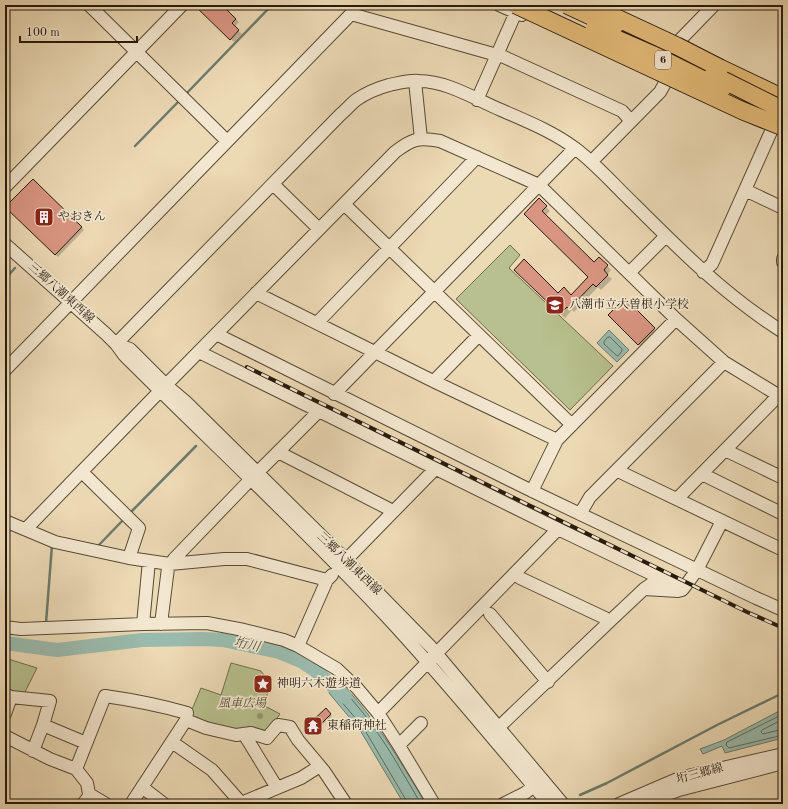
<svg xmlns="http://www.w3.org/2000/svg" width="788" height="809" font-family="'Old Standard TT','Noto Serif JP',serif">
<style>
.green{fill:#b7c08e;stroke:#6e6d4d}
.water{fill:#99bbad;stroke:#6b7b6d}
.shadow{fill:#0003}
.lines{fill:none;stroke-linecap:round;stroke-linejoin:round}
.shore{stroke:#606a5c;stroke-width:1}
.stream{stroke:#6b7b6d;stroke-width:2.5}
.river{stroke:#99bbad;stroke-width:14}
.building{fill:#d99581;stroke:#261a0c}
.minor-casing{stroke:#584a36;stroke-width:14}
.highway-casing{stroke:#261a0c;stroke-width:19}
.minor{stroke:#f3e7cf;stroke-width:12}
.highway{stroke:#e6bd7a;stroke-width:17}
.rail-casing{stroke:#261a0c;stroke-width:4}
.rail{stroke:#f3e7cf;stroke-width:2.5;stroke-dasharray:8;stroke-linecap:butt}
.highway-bridge-casing{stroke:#261a0c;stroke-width:19;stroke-linecap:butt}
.highway-bridge{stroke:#e6bd7a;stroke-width:17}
.labels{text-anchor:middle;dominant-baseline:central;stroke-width:3.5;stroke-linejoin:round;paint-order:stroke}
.shield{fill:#f3e7cf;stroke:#645846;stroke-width:1}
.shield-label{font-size:11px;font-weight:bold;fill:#261a0c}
.poi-label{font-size:12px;fill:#261a0c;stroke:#f3e7cf;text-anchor:start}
.street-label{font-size:12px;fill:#261a0c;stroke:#f3e7cf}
.park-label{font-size:12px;font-style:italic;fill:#524c33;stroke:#f3e7cf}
.water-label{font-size:13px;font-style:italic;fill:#4e5244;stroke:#f3e7cf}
</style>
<rect width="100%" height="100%" fill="#ecdab5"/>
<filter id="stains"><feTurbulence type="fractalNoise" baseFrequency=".005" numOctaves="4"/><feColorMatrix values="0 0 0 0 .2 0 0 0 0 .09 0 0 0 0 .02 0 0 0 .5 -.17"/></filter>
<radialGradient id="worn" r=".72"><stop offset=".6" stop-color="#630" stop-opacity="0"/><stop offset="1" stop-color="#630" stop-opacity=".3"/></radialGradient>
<path class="green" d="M510,245l10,10 -11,13 104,98 -43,44 -114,-111z
M5,658l32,10 -13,26 -19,-4z
M231,663l30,8 8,12 -4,23 15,8 -11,15 -7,3 -12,-5 -17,4 -41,-12 -1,-7 10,-24 20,7z"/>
<path class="water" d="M609,330l20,20 -12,12 -20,-19z
M335,677c39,38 63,81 91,127h-22l-44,-74 -31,-37z
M783,709v29l-58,15 -3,-7 -19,8 -3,-5 24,-9z"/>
<path class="shadow" d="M199,5h22l18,17 -5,5 8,7 -8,8 -37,-35z
M33,180l51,50 -26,27 -51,-50z
M539,200l11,11 -5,5 49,48 6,-6 11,12 -4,5 5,4 -11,11 -3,-3 -24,25 -2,-2 -7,8 -50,-48 43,24 13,2 19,-19 -65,-63z
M625,300l33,33 -15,16 -33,-34z
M326,710l6,6 -17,15 -5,-6z
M257 716a3 3 0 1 1 6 0a3 3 0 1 1-6 0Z"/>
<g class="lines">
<path class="shore" d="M608,337h2l12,12v2l-4,5 -2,-1 -12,-11v-2z
M783,714l-56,28 -1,3 3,3 54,-13
M783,719l-21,11 -1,2 2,2 20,-5
M407,804l-1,-4 -43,-73 -29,-34 2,-7h3c34,33 58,77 82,118"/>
<path class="stream" d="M185,95l87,-90
M135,146l45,-46
M5,279l10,-11
M129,514l67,-68
M97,547l27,-28
M46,623l6,-78
M580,795l27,-12 110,-58 66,-32"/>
<path class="river" d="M5,643l52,7 85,-10 60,-1 21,1 56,12 22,9 15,10 29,26"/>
</g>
<path class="building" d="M194,5h28l14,14 -4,4 7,7 -9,10z
M33,179l49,48 -27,28 -50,-48z
M539,198l8,8 -5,5 52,51 5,-5 9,8 -4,5 4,5 -12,12 -3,-3 -24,25 -2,-2 -7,7 -46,-44 10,-11 34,34 6,-6 7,8 17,-18 -64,-63z
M625,298l30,30 -17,17 -30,-30z
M326,708l5,6 -10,10 -8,6 -5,-5z"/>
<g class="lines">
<g class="minor-casing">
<path id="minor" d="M89,5l138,136
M499,5l23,10
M679,41l35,-36
M415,81l6,58
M477,100l39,-88
M591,162l69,-70 5,-9
M273,184l46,45
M5,187l177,-182
M745,190l38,18
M344,204l228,221
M5,244l101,90 10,10 8,11c87,87 178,171 262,261 57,61 109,126 163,188
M783,259v3
M703,272l9,-8 65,-146
M629,273l37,-37
M256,293l179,89 122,58
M317,323l160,-166
M216,334l316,157 224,107 27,12
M116,344l225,-230c5,-4 10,-10 15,-14 10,-7 22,-12 33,-15 10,-2 20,-5 30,-4 28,0 56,18 82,29 25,11 53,22 75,39 21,16 39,37 59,56 47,47 91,91 148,127
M116,344l14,5 36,36 19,16 161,159 85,87 132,157
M199,352l359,177 125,60 14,-19 25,-49
M5,370l346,-356 153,43 118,54 9,10
M435,382l2,-4 42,-43
M166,385l229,-233c17,-13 23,-15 45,-11l99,44 137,134 48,43 59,36
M334,394l241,-246
M725,450l58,28
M278,452l115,59
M618,471l165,79
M82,472l57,56 -10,30
M257,473l62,-62
M702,474l81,40
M532,491l25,-51 119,-121
M677,499l101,-103
M580,514l10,-17 134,-135
M5,521l50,21 74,16 41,6 54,-5h23l80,21
M26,529l134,-138
M346,560l89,-91
M516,573l4,5 85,40 4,4 35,-33 16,-11
M644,589l34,2 4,-1
M490,614l58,68
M143,624l6,-63
M161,624l7,-56 6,-9 76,-79
M5,627l16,2 122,-5 64,-1 37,7 40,10 14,6 39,23 20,19 21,25 20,31 36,60
M298,646l29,-66 5,-5
M5,694l6,3 39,4 -7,24 -10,26
M378,713l180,-184
M5,714l6,-17
M43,725l43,18
M499,727l110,-105
M244,734l33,54
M5,736l45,23 26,10 11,14 2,11 17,10
M172,742l40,28 30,34
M398,744l4,-2 19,-19
M76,769l29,-73c28,4 54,9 82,17l-1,7
M142,787l22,17
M83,804l7,-9
M131,804l55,-84 20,8 30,7 15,-2 16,5 11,-13 12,2 8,13 26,31 22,33
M239,804l62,-26 19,-12
M503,804l22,-11 9,-7
M619,804l56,-24 17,-5 91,-21
M642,804l37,-14 104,-27"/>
</g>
<g class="highway-casing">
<path id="highway" d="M720,68l63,30"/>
</g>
<use href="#minor" class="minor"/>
<use href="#highway" class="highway"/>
<g class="rail-casing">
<path id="rail" d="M247,367l500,245 36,16"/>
</g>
<use href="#rail" class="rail"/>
<g class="highway-bridge-casing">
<path id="highway-bridge" d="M516,5l227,106 40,16
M567,5l47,22
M604,12l73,34 43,22
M594,29l64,28 64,32
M713,75l70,35"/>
</g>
<use href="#highway-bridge" class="highway-bridge"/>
</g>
<defs>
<g id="building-square" transform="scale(1)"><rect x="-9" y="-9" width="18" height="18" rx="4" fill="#8f2418" stroke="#f3e7cf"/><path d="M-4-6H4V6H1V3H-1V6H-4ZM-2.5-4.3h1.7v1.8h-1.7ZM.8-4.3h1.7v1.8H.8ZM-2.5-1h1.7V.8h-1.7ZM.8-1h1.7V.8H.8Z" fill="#fff"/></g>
<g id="school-square" transform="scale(1)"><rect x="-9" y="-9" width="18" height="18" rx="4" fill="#8f2418" stroke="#f3e7cf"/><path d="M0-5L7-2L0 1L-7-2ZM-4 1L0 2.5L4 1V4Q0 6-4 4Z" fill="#fff"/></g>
<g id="sight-square" transform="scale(1)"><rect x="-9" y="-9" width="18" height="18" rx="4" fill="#8f2418" stroke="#f3e7cf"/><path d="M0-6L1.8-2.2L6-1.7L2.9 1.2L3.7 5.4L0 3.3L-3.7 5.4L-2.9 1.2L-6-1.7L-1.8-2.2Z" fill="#fff"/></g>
<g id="temple-square" transform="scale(1)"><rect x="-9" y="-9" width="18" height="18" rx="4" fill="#8f2418" stroke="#f3e7cf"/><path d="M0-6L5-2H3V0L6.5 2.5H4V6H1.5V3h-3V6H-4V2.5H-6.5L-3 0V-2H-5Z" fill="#fff"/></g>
</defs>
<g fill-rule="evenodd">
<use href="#building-square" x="44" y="217"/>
<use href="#school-square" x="555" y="305"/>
<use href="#sight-square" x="263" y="684"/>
<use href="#temple-square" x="313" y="726"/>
</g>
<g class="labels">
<rect class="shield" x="655" y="51" width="16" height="18" rx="3"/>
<g class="shield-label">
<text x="663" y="60">6</text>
</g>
<g class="poi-label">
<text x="58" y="217">やおきん</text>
<text x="569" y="305">八潮市立大曽根小学校</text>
<text x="277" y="684">神明六木遊歩道</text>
<text x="327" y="726">東稲荷神社</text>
</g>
<g class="street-label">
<text transform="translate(61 293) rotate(42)">三郷八潮東西線</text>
<text transform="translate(349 564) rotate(44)">三郷八潮東西線</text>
<text transform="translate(700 774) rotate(-15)">垳三郷線</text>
</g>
<g class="park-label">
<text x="242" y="704">風車広場</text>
</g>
<g class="water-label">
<text transform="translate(247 645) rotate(12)">垳川</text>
</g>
</g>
<rect width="788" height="809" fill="none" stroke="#ecdab5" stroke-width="20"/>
<rect x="6" y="6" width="776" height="797" fill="none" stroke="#261a0c" stroke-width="2"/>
<rect x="10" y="10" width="768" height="789" fill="none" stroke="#261a0c"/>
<path d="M20 36v6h117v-6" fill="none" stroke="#261a0c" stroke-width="2"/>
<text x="26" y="36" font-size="12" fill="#261a0c" stroke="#f3e7cf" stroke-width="3" paint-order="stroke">100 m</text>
<rect width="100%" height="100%" filter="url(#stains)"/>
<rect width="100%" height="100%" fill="url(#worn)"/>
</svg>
